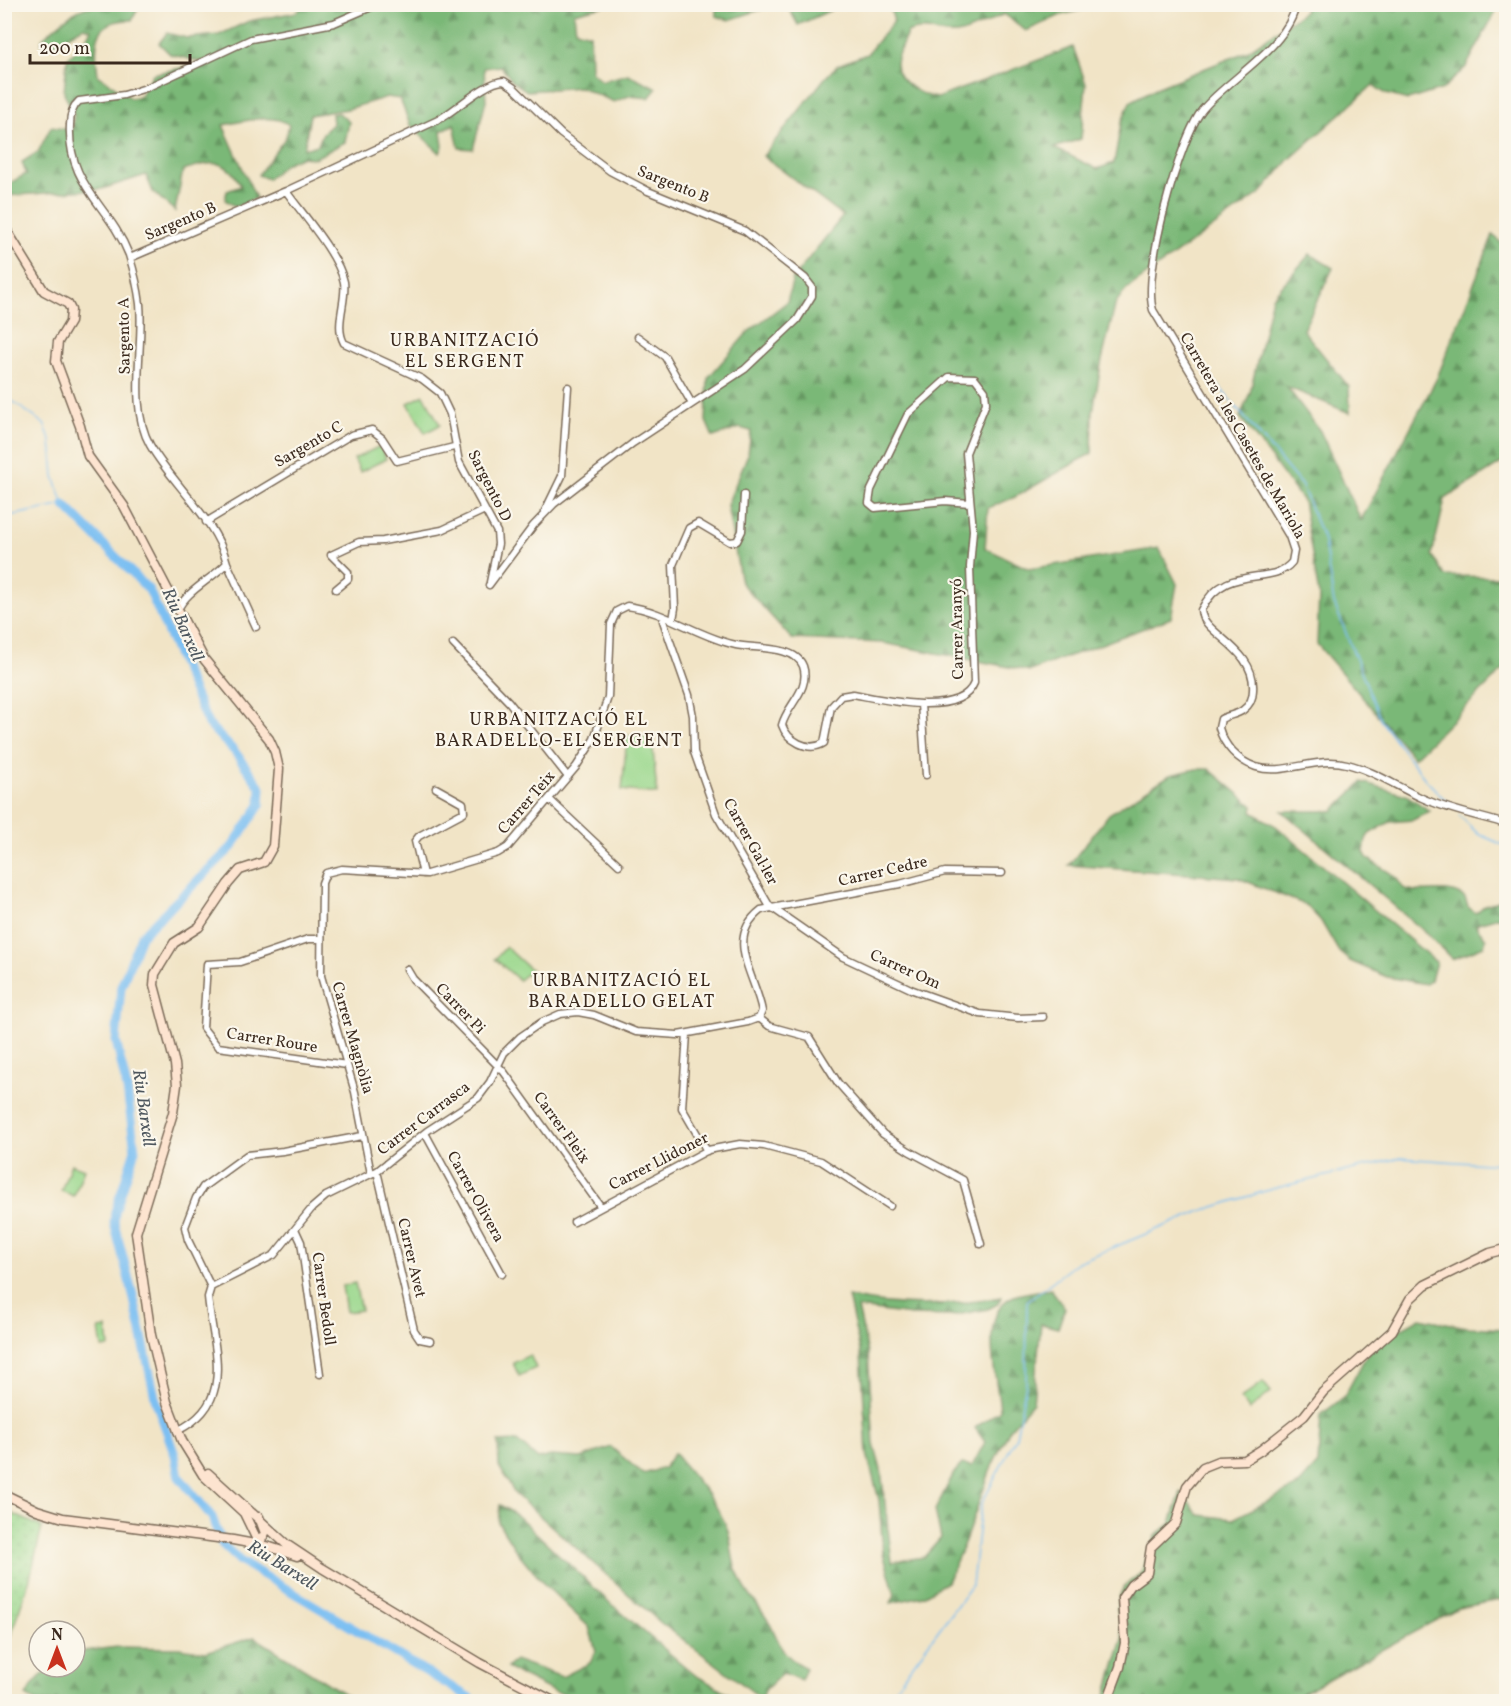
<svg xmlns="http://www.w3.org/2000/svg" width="1511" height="1706" font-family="Vollkorn,serif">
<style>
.green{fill:#99d78b;stroke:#6a8054;stroke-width:1.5}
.forest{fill:url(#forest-firs);stroke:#5a714a;stroke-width:1.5}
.garden{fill:url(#garden-dots);stroke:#6a8054;stroke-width:1.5}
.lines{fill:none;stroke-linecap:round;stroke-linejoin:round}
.stream{stroke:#7cbff2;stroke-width:1.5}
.river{stroke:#7cbff2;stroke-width:9}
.street-casing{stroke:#7b6b59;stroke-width:9}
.secondary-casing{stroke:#7b6b59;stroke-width:11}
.street{stroke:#fff;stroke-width:6}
.secondary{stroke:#fde4d0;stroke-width:8}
.labels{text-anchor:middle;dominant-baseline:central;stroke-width:4.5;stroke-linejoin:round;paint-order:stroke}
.street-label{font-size:16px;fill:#3b2a1e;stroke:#fbf7ec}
.neighbourhood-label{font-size:18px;letter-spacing:1.5px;fill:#3b2a1e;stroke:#fbf7ec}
.water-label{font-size:18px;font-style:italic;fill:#4e575e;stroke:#fbf7ec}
</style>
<defs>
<pattern id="forest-firs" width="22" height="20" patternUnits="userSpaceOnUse" patternTransform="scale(1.5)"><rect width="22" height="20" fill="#7ab877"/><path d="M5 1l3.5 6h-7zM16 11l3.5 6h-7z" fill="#659661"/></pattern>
<pattern id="garden-dots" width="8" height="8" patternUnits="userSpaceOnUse" patternTransform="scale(1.5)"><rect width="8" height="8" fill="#99d78b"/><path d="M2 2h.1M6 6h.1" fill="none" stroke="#85b978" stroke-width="1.8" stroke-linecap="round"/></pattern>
</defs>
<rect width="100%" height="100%" fill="#fbf7ec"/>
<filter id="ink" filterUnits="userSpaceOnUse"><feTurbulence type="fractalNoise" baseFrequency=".0167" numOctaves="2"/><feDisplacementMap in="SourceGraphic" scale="12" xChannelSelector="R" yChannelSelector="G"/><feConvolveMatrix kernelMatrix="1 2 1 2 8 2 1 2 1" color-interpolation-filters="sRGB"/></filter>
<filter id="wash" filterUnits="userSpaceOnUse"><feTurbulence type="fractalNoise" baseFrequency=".008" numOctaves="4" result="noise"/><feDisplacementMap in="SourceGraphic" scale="24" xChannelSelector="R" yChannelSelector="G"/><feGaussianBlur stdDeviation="1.35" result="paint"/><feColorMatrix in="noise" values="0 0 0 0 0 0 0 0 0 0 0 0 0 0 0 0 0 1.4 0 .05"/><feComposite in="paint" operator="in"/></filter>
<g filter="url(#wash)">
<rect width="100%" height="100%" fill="#f1e4c6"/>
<path class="green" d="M424,395l16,30 -15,8 -17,-30z
M380,446l6,13 -26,13 -6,-13z
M627,736l25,2 5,56 -35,-4z
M506,947l25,23 -12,10 -24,-21z
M71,1164l13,5 -10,27 -13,-5z
M355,1283l6,27 -15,2 -4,-26z
M107,1328l2,19 -7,1 -3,-19z
M1263,1382l8,10 -22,18 -8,-11z"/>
<path class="forest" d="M305,4l303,1 -34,8 2,17 14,4 1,37 11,10 26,-7 29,14 -8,10 -20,-2 -15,6 -34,-15 -53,4 -15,-10 -11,-15 -17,2 2,33 -13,48 -14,-1 -5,-24 -13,7 2,15 -3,7 -30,-28 -10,-26 -13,-2 -39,12 -38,6 -6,34 14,-4 5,-12 10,-9 -1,-10 7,-1 10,9 -4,20 -30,16 -15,-1 -15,7 -17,15 -10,-4 28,-38 3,-12c-16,-13 -47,-3 -66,0l33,73 -20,9 -11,-7 2,-9 14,-5c-15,-30 -30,-24 -58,-16l-8,41 -22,-19 -7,-17 -44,14 -97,7v-10l21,-12 -4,-12 16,-10 13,-25 21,3 2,-16 -10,-21 3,-34 18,-18 6,-12 -8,-2 -29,17 -12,2v-7c41,-38 43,-34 98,-34l-8,15c-39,-1 -38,24 -34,55l33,23 9,-2 13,-22 52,-11 -35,-9 -11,-11 8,-10 20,5 32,-3 30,-14 48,-9z
M716,5v-1l59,1 -46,15 -13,-4z
M787,5h55l-44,20z
M889,5h214l-42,10 -35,16 -22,-17c-14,7 -32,17 -47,20 -22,3 -26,-10 -50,-1 -3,9 -11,22 -11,31 0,18 26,32 41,34l136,-51 13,37 -5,55 -27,9 43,21 17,-6 7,-39 9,-22 26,-14 90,-36 59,-41 -2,-6h196l-33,62 -23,22 -35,11 -22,-6 -13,-9 -84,75 -27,32 -134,96 -12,14 -15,62 -8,48 -1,41 -77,44 -27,11 -3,40 44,21 130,-21 18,36 -6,34 -141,53 -147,-28 -91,-4 -51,-56 -14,-78 21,-51 3,-23 -11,-3 -27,9 -7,-16 2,-43 40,-46 39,-30 6,-24 50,-62 -80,-60 62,-78 13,-13 29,-11 27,-33z
M1493,235l13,12v213l-61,39 -13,56 13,21 61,1v90l-92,91 -97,-114 2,-49 -16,-94 -63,-84 10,-24 22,-96 38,-43 23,14 -30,62 46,57 1,26 -63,-26 33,44 41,89 76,-142z
M1196,769h13l44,37 -1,6 24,14 160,136 -5,18 -5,4 -39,-7 -37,-16 -11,-9 -18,-31 -15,-16 -68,-27 -169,-13 40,-51 61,-39z
M1362,782l44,13 24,16 -17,9 -23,2 -21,12 -3,5 -2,13 4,7 27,17 8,12c20,9 42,-5 62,10l3,9 8,6 9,-8 21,-6v16l-28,8 -2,3 10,13 -2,7 -32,13 -27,-27 -143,-121h51z
M1051,1289l14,19 -7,20 -17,-4 -8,78 -23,27 -18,37 -27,75 -18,41 -24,14 -32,7 4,-9 -12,-41 -4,-53 -12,-46 -6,-99 -13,-58c52,11 101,10 153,0l-3,7 -10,5 -37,7 -40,-1 -53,-7 10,45 6,91 7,26 11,92 32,-5 17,-19 -6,-28 19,-37 8,-9 10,2 13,-24 -10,-14 25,-18c-2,-30 -24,-98 14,-114 11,-4 25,-5 37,-7z
M1420,1318l46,9 40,2v270l-48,9 -170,93 -184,1 19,-63 -6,-31 3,-13 4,-9 17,-13 15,-37 15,-13 10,-31 18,23 34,4 65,-33 20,-22 3,-49 23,-18 28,-52z
M517,1441l21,18 13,-3 30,2 30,-11 32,27 21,-6 10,-15c18,23 42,47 53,75 5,13 4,28 9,41 6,18 18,31 29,47 16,23 11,37 41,52l-5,12 -18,-7 -17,16 -5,9 -100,-75 -146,-129 -16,-28 -1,-24z
M500,1505l18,11 91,86 86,73 47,26h-143l-45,-9 -47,-24 8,-8 47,17 28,-14 6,-12 -7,-24 -44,-42 -30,-36 -17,-27z
M254,1637l102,64h-51l-24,-12 -9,2 13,10 -249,1 -10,-6c13,-23 22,-29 49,-29v-10l9,-6 34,-4 61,1 27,4z"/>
<path class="garden" d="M530,1355l6,13 -17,8 -6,-13z
M4,1510l38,17 -12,51 -22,65 -4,-1z"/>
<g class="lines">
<path class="stream" d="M1199,363l103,123 22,55 10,62 47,118 44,58 27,28
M4,395l40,29 7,17 3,35 10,29 -60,12
M1459,815l19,19 28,12
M885,1702l87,-117 9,-80 35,-68 10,-53 1,-83 51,-39 126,-52 68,-21 128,-31 87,6 19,-2"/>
<path class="river" d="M64,505l85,85 59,134 27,28 26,36 -1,17 -28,42 -91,89 -20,51 -5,54 11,48 8,61 -20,62 -1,11 20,76 22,103 19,53 4,22 33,40 10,27 18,17 237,141"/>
</g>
</g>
<g filter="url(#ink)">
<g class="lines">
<g class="street-casing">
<path id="street" d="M1296,4c-7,42 -67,74 -93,105 -24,29 -61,165 -50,201l136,226 5,15 -2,11c-21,26 -66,-1 -91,48 1,24 55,38 52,80 0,8 -3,15 -10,20 -6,5 -15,5 -22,9l-2,9c5,18 19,33 37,39 28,9 60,-11 91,-3 28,7 50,23 75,34 26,12 57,18 84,26
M286,191c17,24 52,63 58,91 3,19 -10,43 0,61l78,36 18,14 10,21 9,48 38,70 1,12 -8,38
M130,258l156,-67 152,-71c18,-10 48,-39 66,-39l9,6 48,47 49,37 38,20 97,40 60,47 7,9v9l-15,24 -52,49 -112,74 -79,61 -21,22 -44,59
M638,337l27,20 27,47
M545,511l17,-35 6,-89
M206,522l145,-87 21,-5 10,8 15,23 57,-14
M227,563l29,64
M336,589l12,-10v-7l-17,-17 28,-13 24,-1 59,-11 43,-20
M178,610c7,-18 34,-31 49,-47 -11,-44 -55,-79 -77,-118 -22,-39 -6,-98 -10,-141 -2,-16 -6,-33 -11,-49 -20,-51 -62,-69 -59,-130 0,-9 2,-18 9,-24l45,-6 22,-7 105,-49 83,-16 44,-19
M664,617l-1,4 26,74 4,21 1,36 22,62 54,93
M673,620l2,-12 -2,-43 16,-37 9,-5 32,19 7,-1 5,-10 2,-36
M453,644l56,58 59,75
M921,704l5,71
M549,799l70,66
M423,874l-8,-33 4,-5 45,-24 -1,-9 -27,-15
M771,907l72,50 70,33 67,24 38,4 25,-1
M320,939h-12l-68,23 -33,2 -4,64 15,19 129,18
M407,969l6,10 91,93 97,135
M759,1018l10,8 40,11 29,46 45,51 26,17 54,29 18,64
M687,1034l-5,74 25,43
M425,1133l77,141
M377,1171l37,159 6,9 10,2
M371,1174l-16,-82 -34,-116 1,-93 4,-10 16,-4 85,5 71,-21 10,-6 68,-80 18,-28 14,-42 3,-73 6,-13 10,-5c39,5 71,31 109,39 18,4 59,0 67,21 8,23 -16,39 -21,59 5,15 26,28 42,18l7,-36 10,-11 12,-2c28,5 107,25 121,-11l-4,-116 3,-37 -7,-77 20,-50 -1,-12 -10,-13 -26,-1 -41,37 -37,76 -2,13 6,5 70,-7 25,2
M574,1222l134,-72 32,-6 24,2 57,15 69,45
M295,1229l6,13 19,132
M211,1287l-23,-47 -3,-13 11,-29 7,-11 44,-32 36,-4 79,-15
M177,1431c60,-29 36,-82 31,-134l3,-10 63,-32 38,-47 14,-12 51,-25 50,-40 51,-33 12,-16 14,-29 16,-16 22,-15 18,-8 18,-2 16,3 42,17 42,3 70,-13 11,-4 3,-7c-7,-37 -38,-72 -1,-101l139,-26 45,-12 57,1"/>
</g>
<g class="secondary-casing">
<path id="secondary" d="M4,226l40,65 24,13 3,6 -1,12 -12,20 -2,19 24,65 8,30 36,50 80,153 65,80 6,13 4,17 -6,77 -9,16 -24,8 -12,14 -29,43 -25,16 -19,31 -1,11 21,79 2,21 -4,28 -37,120 15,102 16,67 15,39 21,34 41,38 15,31 6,-11 -6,-16
M208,1473l78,71 36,24 158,95 75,39
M4,1494l33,16 26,8 170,22 37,7 27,9
M1107,1702l13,-35 5,-24 -3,-45 9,-13 16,-12 4,-26 25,-24 11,-37 16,-19 15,-6 27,-1 16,-10 43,-34 19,-24 69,-61 18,-32 15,-14 65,-32 16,-4"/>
</g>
<use href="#street" class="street"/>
<use href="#secondary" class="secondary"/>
</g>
</g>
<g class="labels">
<g class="street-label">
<text transform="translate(673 185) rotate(22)">Sargento B</text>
<text transform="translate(181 222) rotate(-23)">Sargento B</text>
<text transform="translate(125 336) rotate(-91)">Sargento A</text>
<text transform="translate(1242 436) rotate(60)">Carretera a les Casetes de Mariola</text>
<text transform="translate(309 445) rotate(-30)">Sargento C</text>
<text transform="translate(489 486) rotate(63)">Sargento D</text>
<text transform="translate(958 629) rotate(-91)">Carrer Aranyó</text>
<text transform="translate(527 803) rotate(-49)">Carrer Teix</text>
<text transform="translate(750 842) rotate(61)">Carrer Gal·ler</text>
<text transform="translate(883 872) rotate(-13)">Carrer Cedre</text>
<text transform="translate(905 970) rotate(24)">Carrer Om</text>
<text transform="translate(460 1009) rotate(46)">Carrer Pi</text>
<text transform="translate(352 1038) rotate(74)">Carrer Magnòlia</text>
<text transform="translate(272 1041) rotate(9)">Carrer Roure</text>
<text transform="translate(424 1119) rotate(-37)">Carrer Carrasca</text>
<text transform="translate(561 1128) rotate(54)">Carrer Fleix</text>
<text transform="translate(659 1162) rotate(-27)">Carrer Llidoner</text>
<text transform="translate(475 1197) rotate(61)">Carrer Olivera</text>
<text transform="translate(411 1258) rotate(77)">Carrer Avet</text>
<text transform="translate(323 1299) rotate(82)">Carrer Bedoll</text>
</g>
<g class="neighbourhood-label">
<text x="465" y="341">URBANITZACIÓ<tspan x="465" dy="21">EL SERGENT</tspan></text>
<text x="559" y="720">URBANITZACIÓ EL<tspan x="559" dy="21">BARADELLO-EL SERGENT</tspan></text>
<text x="622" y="981">URBANITZACIÓ EL<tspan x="622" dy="21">BARADELLO GELAT</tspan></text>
</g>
<g class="water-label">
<text transform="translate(182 625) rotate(66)">Riu Barxell</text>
<text transform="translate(143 1108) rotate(82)">Riu Barxell</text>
<text transform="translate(282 1566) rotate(32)">Riu Barxell</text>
</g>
</g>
<rect width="1511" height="1706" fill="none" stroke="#fbf7ec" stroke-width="24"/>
<g transform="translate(57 1649)"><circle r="28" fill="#fbf7ec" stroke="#aea59a" stroke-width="1.5"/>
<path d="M0-4.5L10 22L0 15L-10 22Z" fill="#c8321e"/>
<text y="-9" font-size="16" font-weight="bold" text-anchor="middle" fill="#3b2a1e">N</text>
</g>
<path d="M30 54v9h160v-9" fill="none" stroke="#3b2a1e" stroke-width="3"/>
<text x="39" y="54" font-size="18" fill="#3b2a1e" stroke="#fbf7ec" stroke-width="4.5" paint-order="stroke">200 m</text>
</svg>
